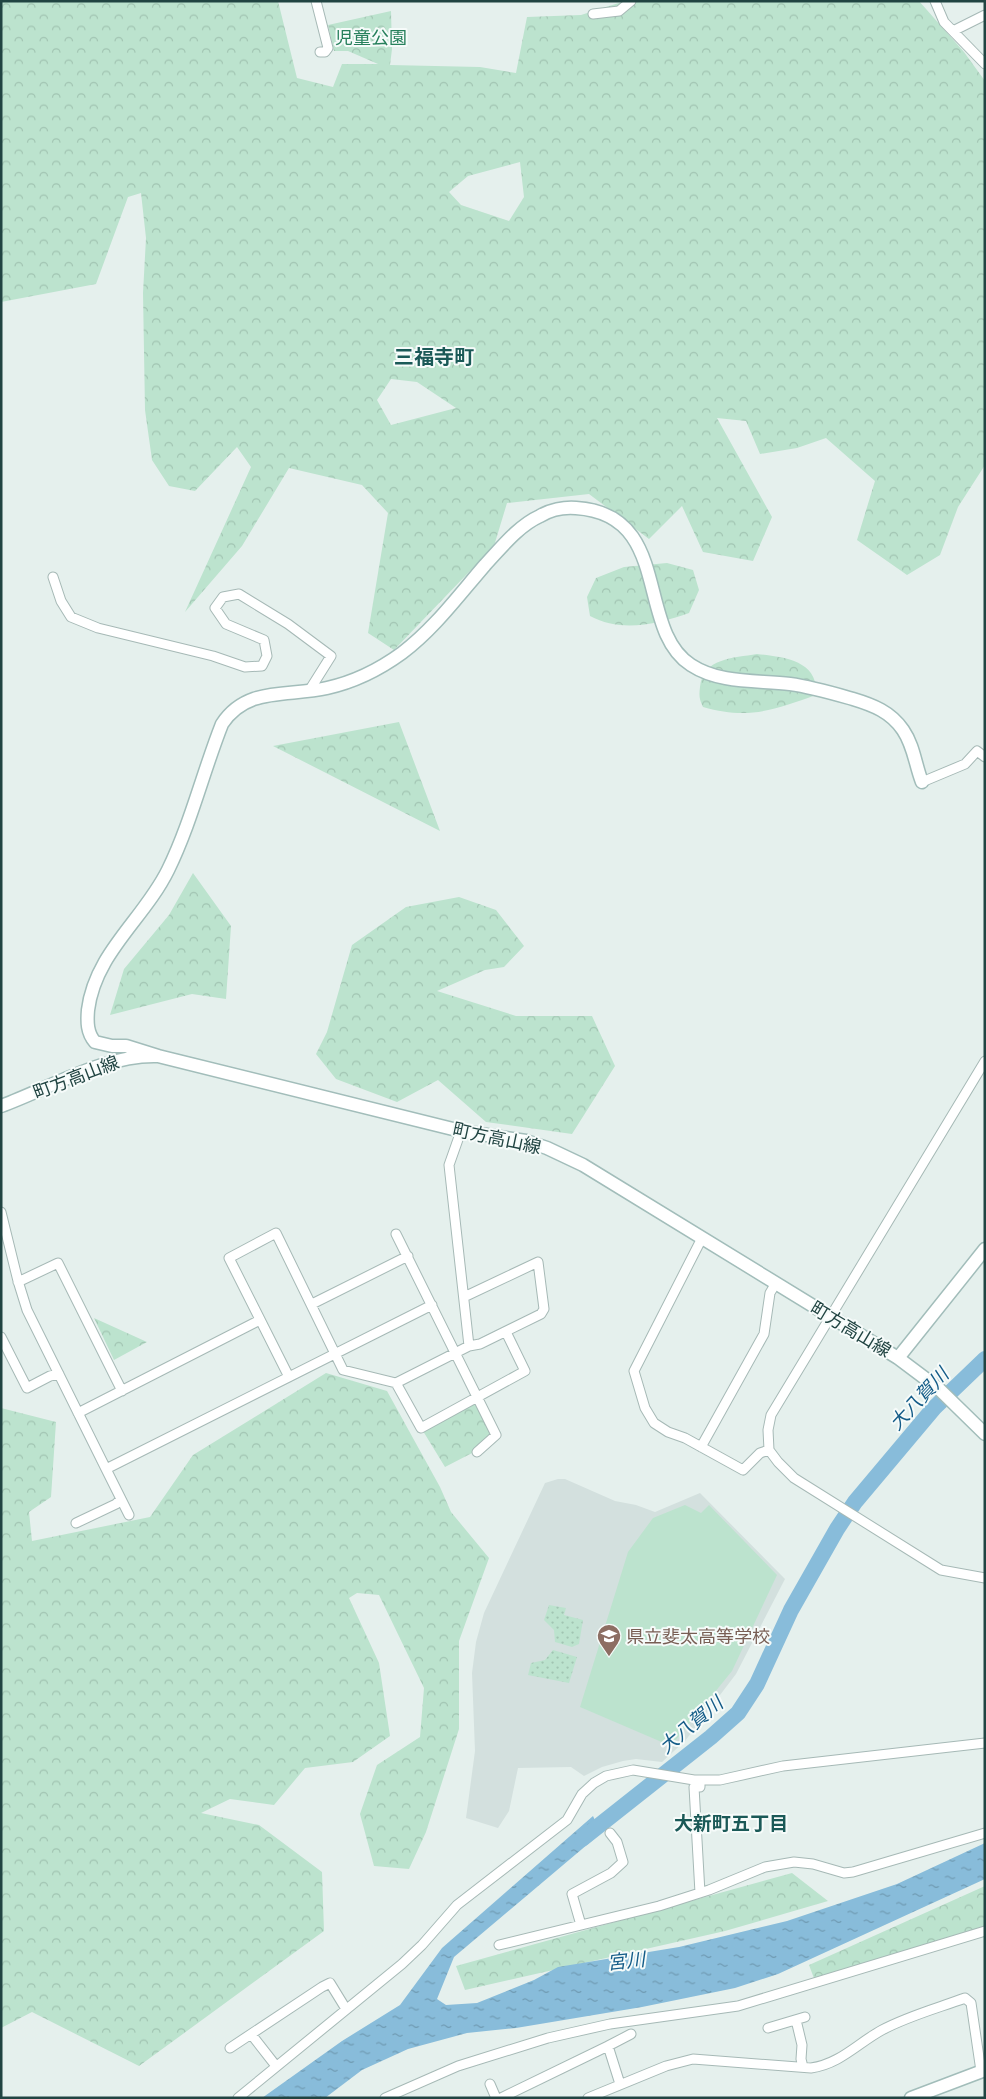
<svg xmlns="http://www.w3.org/2000/svg" width="986" height="2099" font-family="'Space Grotesk','Noto Sans JP',sans-serif">
<style>
.built{fill:#d3e0de}
.grass{fill:url(#grass-dots)}
.forest{fill:url(#forest-crowns);fill-rule:evenodd}
.pitch{fill:#bce3ce}
.water{fill:url(#water-ripples)}
.lines{fill:none;stroke-linecap:round;stroke-linejoin:round}
.river{stroke:#88bcda;stroke-width:16}
.street-casing{stroke:#a6b9b6;stroke-width:11}
.secondary-casing{stroke:#a2bdba;stroke-width:15}
.street{stroke:#fff;stroke-width:9}
.secondary{stroke:#fff;stroke-width:12}
.labels{text-anchor:middle;dominant-baseline:central;stroke-width:4;stroke-linejoin:round;paint-order:stroke}
.park-label{font-size:18px;fill:#27805c;stroke:#f6fbfa}
.street-label{font-size:18px;fill:#214442;stroke:#f6fbfa}
.education-label{font-size:18px;fill:#785e54;stroke:#f6fbfa;text-anchor:start}
.water-label{font-size:19px;font-style:italic;fill:#145c88;stroke:#f6fbfa}
.neighbourhood-label{font-size:19px;font-weight:bold;fill:#1a5957;stroke:#f6fbfa}
.quarter-label{font-size:20px;font-weight:bold;fill:#1a5957;stroke:#f6fbfa}
</style>
<defs>
<pattern id="grass-dots" width="8" height="8" patternUnits="userSpaceOnUse" patternTransform="scale(1.25)"><rect width="8" height="8" fill="#bce3ce"/><path d="M2 2h.1M6 6h.1" fill="none" stroke="#a1c4b2" stroke-width="1.8" stroke-linecap="round"/></pattern>
<pattern id="forest-crowns" width="20" height="18" patternUnits="userSpaceOnUse" patternTransform="scale(1.25)"><rect width="20" height="18" fill="#bce3ce"/><path d="M2 6a3 3 0 1 1 6 0M12 15a3 3 0 1 1 6 0" fill="none" stroke="#a1c4b2"/></pattern>
<pattern id="water-ripples" width="26" height="14" patternUnits="userSpaceOnUse" patternTransform="scale(1.25)"><rect width="26" height="14" fill="#88bcda"/><path d="M2 4q2-2 4 0t4 0M15 11q2-2 4 0t4 0" fill="none" stroke="#6f9ab2"/></pattern>
</defs>
<rect width="100%" height="100%" fill="#e5f0ed"/>
<path class="built" d="M558,1479h7l50,22 21,4 19,7 45,-19 85,86 -49,95 -51,67 -23,21 -26,-3 -13,2 -21,6 -18,9 -13,-9 -53,1 -9,43 -11,17 -32,-10 9,-67 -3,-78 4,-31 8,-29 61,-130z"/>
<path class="grass" d="M549,1605l17,3 -2,7 19,5 -4,24 -7,3 -17,-5 -1,-12 -10,-10z
M553,1650l24,7 -8,26 -41,-8 3,-12 14,-3z"/>
<path class="forest" d="M1,1h277l19,77 36,9 9,-23h36l-30,-13h-14l-6,-26 63,-14 1,38 -2,16 90,2 36,6 11,-56 54,-2 44,-14h294l45,51 21,29v384l-27,42 -18,48 -33,20 -50,-35 18,-59 -49,-43 -29,10 -37,6 -14,-33 -29,-3 55,99 -19,44 -50,-9 -21,-46 -33,33 -60,-45 -82,9 -13,43 -100,104 -26,-17 20,-120 -26,-28 -73,-17 -47,78 -57,66 66,-145 -14,-20 -42,44 -26,-5 -17,-26 -7,-50 -2,-117 3,-55 -5,-45 -13,4 -32,87 -95,18zM520,162l4,35 -15,24 -48,-16 -12,-13 19,-16zM391,379l26,3 39,26 -65,17 -14,-25z
M667,563l26,7 6,20 -10,23c-31,11 -68,20 -99,3l-3,-19 9,-19 28,-11z
M757,654c26,3 62,6 59,41 -42,15 -68,25 -113,12 -4,-8 -4,-12 -3,-20 3,-29 33,-29 57,-33z
M399,722l41,109 -167,-85z
M193,873l38,53 -5,73 -34,-5 -82,21 14,-46 45,-54z
M459,897l37,13 28,36 -20,21 -19,3 -48,21 79,25h76l23,50 -43,68 -86,-12 -48,-42 -41,22 -61,-23 -20,-25 11,-22 25,-87 54,-38z
M94,1318l53,24 -33,18z
M326,1373l61,18 53,96 11,25 38,46 -30,83v88l-33,103 -17,37 -35,-3 -14,-52 17,-49 43,-28 4,-49 -45,-93 -22,-2 -8,5 30,65 11,73 -37,26 -48,6 -31,37 -44,-6 -29,14 58,12 63,47 2,59 -185,135 -107,-54 -31,16v-620l55,14 -5,75 -22,15 3,29 118,-24 43,-62z
M471,1404h6l15,31 -18,17 -29,15 -22,-36z
M792,1873l36,28 -103,30 -260,59 -9,-24z
M985,1886v43l-170,52 -6,-16z"/>
<path class="pitch" d="M685,1505l16,8 8,-8 68,70 -45,96 -61,75 -91,-39 48,-155 25,-34z"/>
<path class="water" d="M593,1816l8,17 -147,124 -17,42 9,6 31,-2 57,-23 24,-13 121,-20 108,-26 110,-37 88,-41v36l-207,95 -43,14 -93,19 -126,21 -49,5 -59,16 -46,21 -37,28h-63l80,-57 58,-36 42,-57z"/>
<g class="lines">
<path class="river" d="M582,1839l129,-102 27,-24 19,-29 34,-74 46,-81 18,-27 79,-94 51,-49"/>
<g class="street-casing">
<path id="street" d="M316,1l12,47 -3,4h-5
M935,1l9,21 41,42
M593,14l26,-3 12,-10
M953,31l32,-16
M53,577l8,24 10,16 27,11 115,28 32,11 17,-1 5,-10 -3,-16 -38,-16 -11,-16 8,-11 16,-3 49,30 43,32 -22,35
M922,782l43,-18 12,-13 8,6
M985,1061l-214,354 -3,15 1,20 9,12 16,16 147,92 44,8
M461,1131l-12,34 20,181
M1,1212l17,69 9,29 79,159 326,-164
M396,1234l100,201 -19,17
M702,1238l-68,133 11,37 9,15 14,9 17,6 58,32 17,-17 9,-3
M18,1282l40,-19 64,128
M312,1304l96,-48
M1,1337l26,51 23,-12 9,-2
M289,1377l-60,-119 47,-25 67,137 53,13 73,-37 11,-2 61,-30 3,-5 -6,-47 -74,35
M396,1383l25,45 104,-57 -19,-39
M78,1413l182,-93
M701,1447l63,-113 6,-41 6,-10
M106,1469l23,46
M76,1523l40,-19 5,-5
M700,1893l-6,-106h6v-7
M581,1925l-9,-31 39,-21 12,-11 -6,-20 -7,-9
M499,1945l160,-39 50,-16 56,-23 29,-5 19,2 31,9 9,-1 132,-39
M796,2020l6,25 -1,14 2,8
M768,2028l37,-11
M251,2034l25,32
M608,2046l23,-12
M230,2048l92,-61 8,-4 16,26
M490,2084l6,14
M238,2098l164,-134 20,-19 35,-40 110,-85 15,-26 12,-11 12,-7 27,-6 61,10h26l63,-14 202,-23
M385,2098l73,-32 90,-28 62,-14 128,-18 247,-75
M501,2098l107,-52 12,38
M588,2098l78,-32 27,-7 118,9c29,-4 47,-25 71,-38 26,-14 56,-22 83,-32l6,5 10,68"/>
</g>
<g class="secondary-casing">
<path id="secondary" d="M158,1056l-32,-10h-14l-17,-4c-8,-9 -8,-20 -7,-32 7,-57 56,-91 80,-140 23,-47 35,-98 54,-146 25,-38 66,-27 105,-36 27,-6 53,-19 75,-35 32,-24 57,-58 83,-88 16,-17 33,-39 55,-49 10,-6 24,-9 36,-8 97,6 59,121 115,157 29,19 66,15 99,19 22,3 42,9 63,15 20,6 38,13 50,31 11,16 12,34 19,52
M1,1106c49,-18 105,-52 157,-50l303,75 65,10 21,7 36,17 315,193 40,30 47,46
M898,1358l87,-109
M911,2098l74,-28"/>
</g>
<use href="#street" class="street"/>
<use href="#secondary" class="secondary"/>
</g>
<defs>
<g id="school-pin" transform="scale(1.25)"><path d="M0 17L-7.5 6A9.5 9.5 0 1 1 7.5 6Z" fill="#8d6e63" stroke="#f6fbfa"/><path d="M0-5L7-2L0 1L-7-2ZM-4 1L0 2.5L4 1V4Q0 6-4 4Z" fill="#fff"/></g>
</defs>
<g fill-rule="evenodd">
<use href="#school-pin" x="609" y="1636"/>
</g>
<g class="labels">
<g class="park-label">
<text x="371" y="37">児童公園</text>
</g>
<g class="street-label">
<text transform="translate(76 1077) rotate(-21)">町方高山線</text>
<text transform="translate(497 1138) rotate(12)">町方高山線</text>
<text transform="translate(851 1329) rotate(31)">町方高山線</text>
</g>
<g class="education-label">
<text x="626" y="1636">県立斐太高等学校</text>
</g>
<g class="water-label">
<text transform="translate(919 1399) rotate(-47)">大八賀川</text>
<text transform="translate(691 1725) rotate(-40)">大八賀川</text>
<text transform="translate(626 1961) rotate(-6)">宮川</text>
</g>
<g class="neighbourhood-label">
<text x="731" y="1823">大新町五丁目</text>
</g>
<g class="quarter-label">
<text x="434" y="357">三福寺町</text>
</g>
</g>
<rect width="986" height="2099" fill="none" stroke="#214442" stroke-width="5"/>
</svg>
